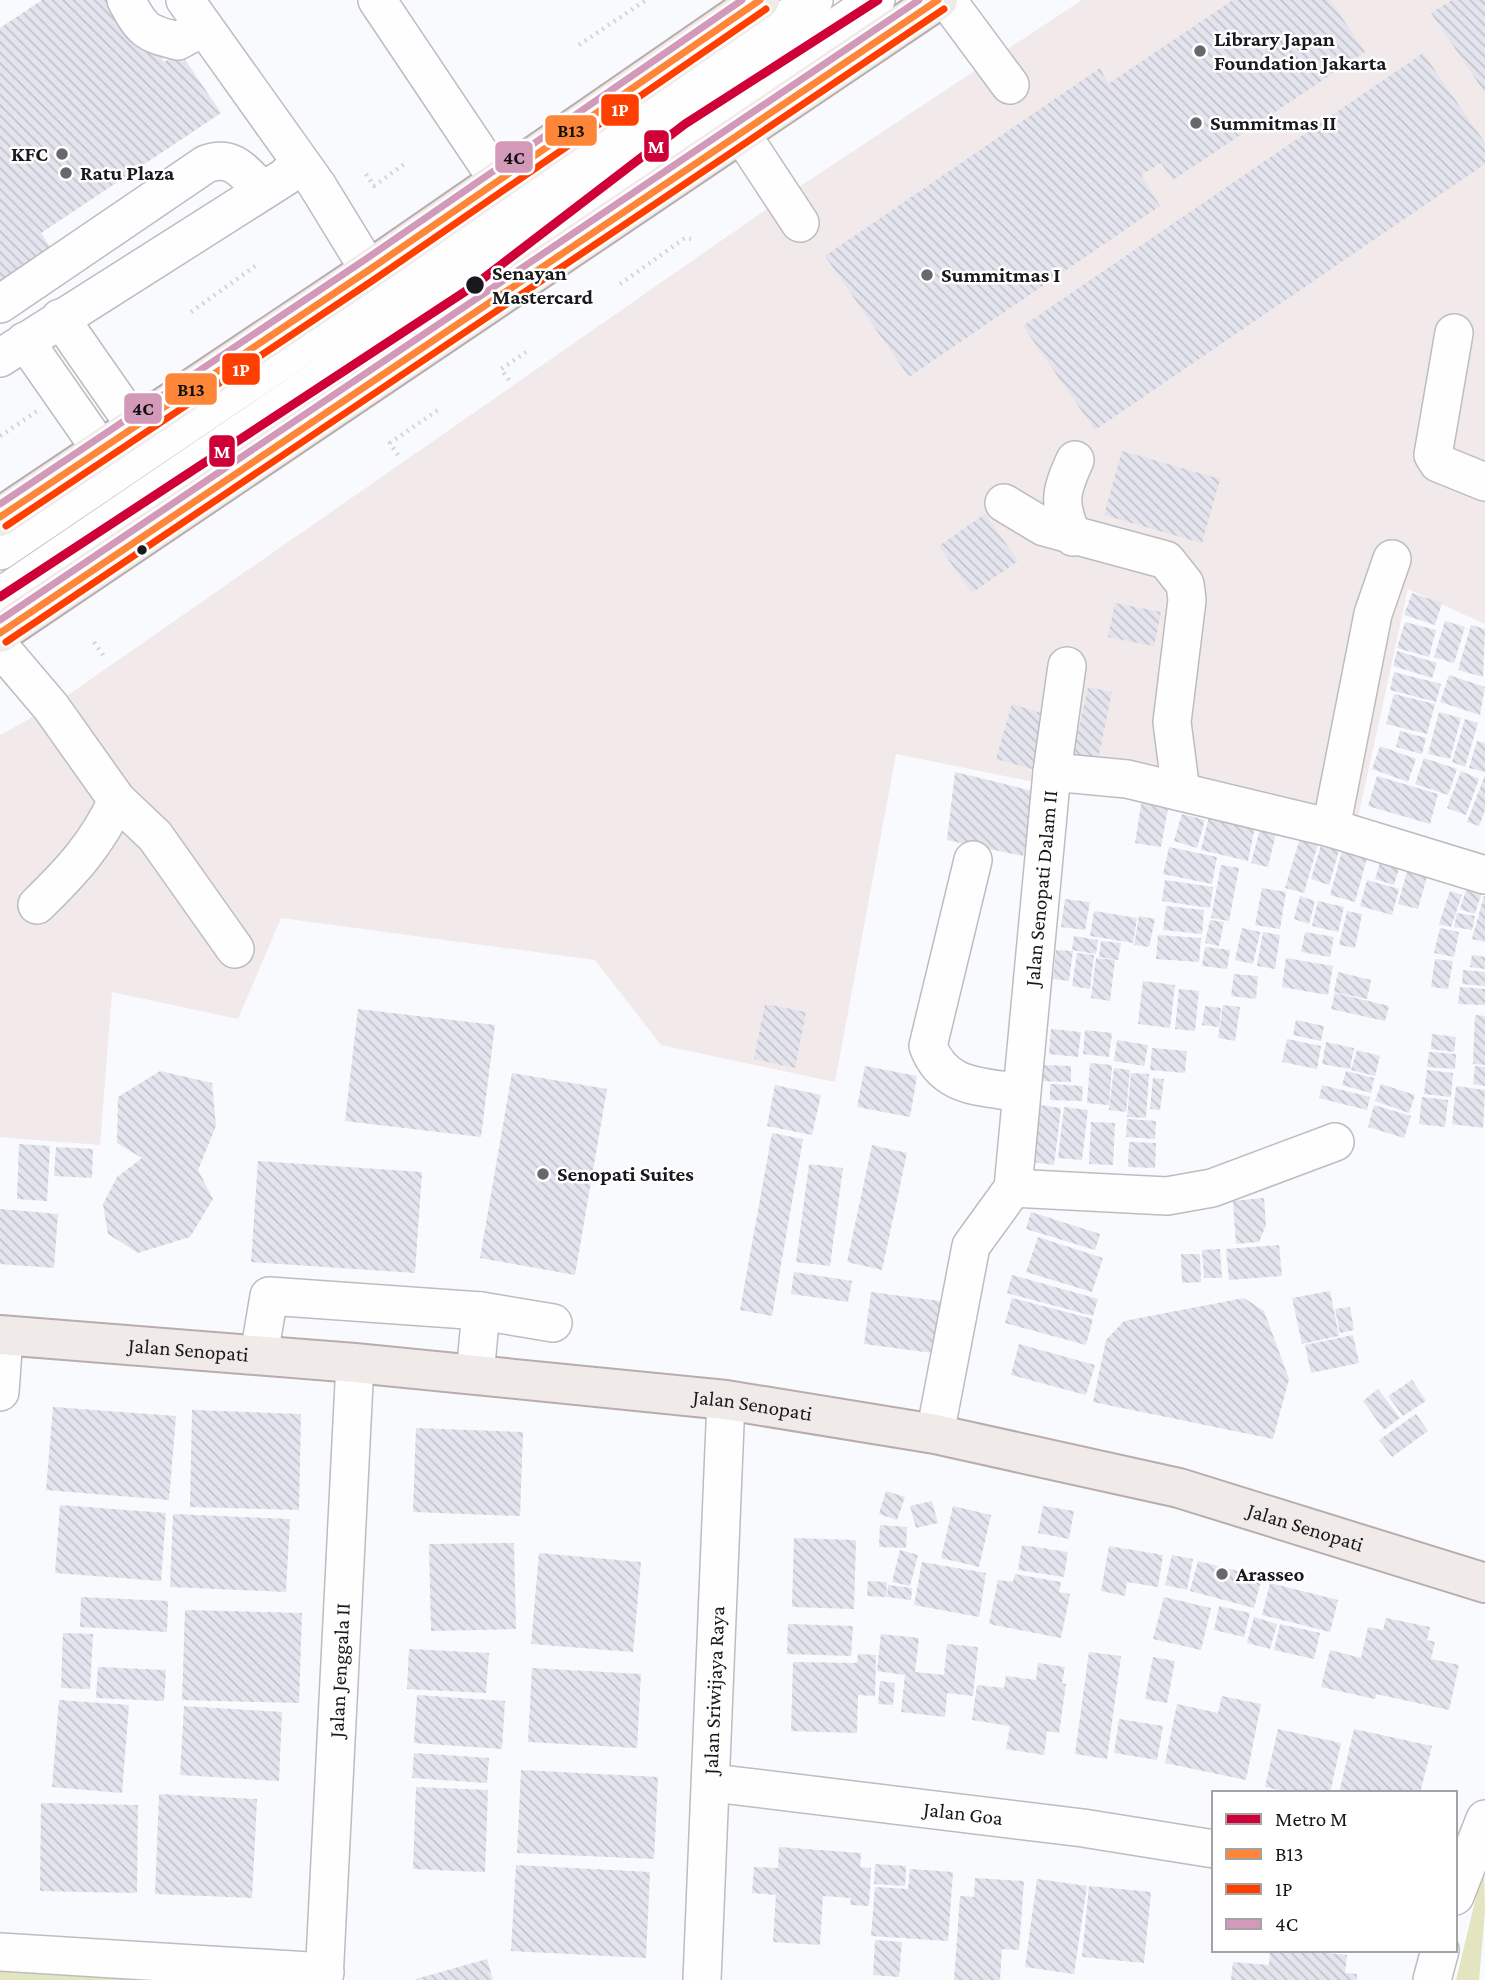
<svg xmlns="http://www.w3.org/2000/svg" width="1485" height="1980" font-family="'Crimson Pro',serif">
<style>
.commercial{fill:#f1e9ea}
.park{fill:#e2e5c0}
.building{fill:url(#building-back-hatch)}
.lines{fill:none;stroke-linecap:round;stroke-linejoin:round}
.minor-casing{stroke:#bcbdc0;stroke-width:40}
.major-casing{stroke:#b9acac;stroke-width:42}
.path{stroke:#d4d5d5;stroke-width:4.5;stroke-dasharray:2 5;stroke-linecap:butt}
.minor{stroke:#fefeff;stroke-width:37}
.major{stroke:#f0eae9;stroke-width:38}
.bus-1-casing{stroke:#fff;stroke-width:12}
.bus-2-casing{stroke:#fff;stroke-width:12}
.bus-3-casing{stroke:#fff;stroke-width:12}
.bus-1{stroke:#ff8638;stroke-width:7}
.bus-2{stroke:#ff3f00;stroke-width:7}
.bus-3{stroke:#d299b9;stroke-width:7}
.metro-1-casing{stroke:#fff;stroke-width:14}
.metro-1{stroke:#ce0037;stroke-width:9}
.poi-dot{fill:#67686b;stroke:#fff;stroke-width:2.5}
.stop-dot{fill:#19191d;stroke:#fff;stroke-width:2.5}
.labels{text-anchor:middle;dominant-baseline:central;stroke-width:5;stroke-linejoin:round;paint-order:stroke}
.poi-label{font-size:21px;font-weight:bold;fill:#19191d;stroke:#fff;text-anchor:start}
.stop-label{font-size:21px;font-weight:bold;fill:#19191d;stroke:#fff;text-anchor:start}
.street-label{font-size:21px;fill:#19191d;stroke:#fff}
.line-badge{stroke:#fff;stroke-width:2.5}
.badge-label{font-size:19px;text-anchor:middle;font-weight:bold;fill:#fff}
.pale-badge-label{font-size:19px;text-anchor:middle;font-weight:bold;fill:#111}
</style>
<defs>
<pattern id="building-back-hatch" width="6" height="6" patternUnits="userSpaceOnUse" patternTransform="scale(1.75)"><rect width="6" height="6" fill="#e3e4ed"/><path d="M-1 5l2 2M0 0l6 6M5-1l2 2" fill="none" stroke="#c2c3cb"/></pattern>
</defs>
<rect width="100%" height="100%" fill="#f9fafd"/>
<path class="commercial" d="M1082,0h403v624l-77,-35 -52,238 -287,-38 -173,-35 -61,328 -174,-37 -66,-85 -314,-42 -43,101 -126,-27 -12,153 -100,-8v-402l51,-28 733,-510z"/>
<path class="park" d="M1484,1864l1,47 -6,69h-23z
M0,1966l169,14h-169z"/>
<path class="building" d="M42,0h80l42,62 16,-10 41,61 -180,120 14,21 -55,37v-263z
M1233,0h97l35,52 -192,128 -12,-17 -20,12 19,31 -251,171 -84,-121 275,-188 8,16z
M1452,0h33v93l-54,-80z
M1423,53l62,90v21l-390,266 -72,-104z
M1122,451l98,28 -18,64 -98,-28z
M985,514l33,47 -46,32 -33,-47z
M1412,593l30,10 -7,22 -31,-10z
M1115,603l46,9 -7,34 -46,-9z
M1445,621l20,6 -11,36 -20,-6z
M1405,622l31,8 -7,27 -32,-9z
M1471,625l14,4 -2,48 -25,-7z
M1397,651l40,12 -5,15 -39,-12z
M1394,672l47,12 -5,18 -46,-12z
M1449,675l36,12 -5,28 -40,-13z
M1088,687l24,5 -15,72 -25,-5z
M1394,694l41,10 -8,30 -41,-10z
M1012,704l42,13 -15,54 -43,-12z
M1439,712l22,6 -11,41 -22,-5z
M1465,719l13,4 -13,44 -13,-5z
M1400,731l26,7 -4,16 -26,-7z
M1477,741l8,2v29l-16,-4z
M1380,746l36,13 -8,23 -36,-13z
M1424,758l33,11 -9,26 -33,-11z
M1461,771l18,8 -13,36 -19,-7z
M955,772l82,20 -14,64 -76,-16z
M1485,775v35l-6,16 -12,-4z
M1377,776l61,18 -8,30 -62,-18z
M1143,793l27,4 -9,50 -26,-4z
M1182,814l23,6 -8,28 -23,-7z
M1209,816l46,11 -7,34 -47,-11z
M1261,825l16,4 -9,38 -17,-4z
M1304,825l18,5 -18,63 -19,-5z
M1325,831l18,6 -14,48 -18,-6z
M1345,840l25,7 -15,55 -25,-7z
M1169,847l48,10 -5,27 -49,-10z
M1384,849l19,6 -9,30 -19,-6z
M1411,857l20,5 -13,47 -20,-5z
M1221,865l18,3 -10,53 -18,-3z
M1165,880l48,7 -3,21 -48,-7z
M1367,880l32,9 -7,26 -32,-9z
M1262,888l24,4 -6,37 -25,-4z
M1466,890l15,5 -6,19 -15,-5z
M1450,891l12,4 -11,32 -12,-3z
M1300,896l15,5 -6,23 -15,-5z
M1484,896h1v46l-13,-3z
M1065,899l25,3 -5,28 -24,-3z
M1318,901l26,6 -6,25 -26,-6z
M1166,906l38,4 -2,24 -39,-4z
M1094,911l43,7 -4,25 -43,-7z
M1347,911l15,3 -7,34 -16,-3z
M1457,913l18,3 -3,14 -18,-3z
M1139,916l16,3 -6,28 -15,-2z
M1210,920l14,2 -5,24 -14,-3z
M1242,928l18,4 -7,32 -18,-4z
M1440,928l19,4 -5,25 -20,-4z
M1263,932l17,3 -5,34 -18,-3z
M1305,932l29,5 -4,20 -29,-5z
M1158,935l43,3 -2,24 -43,-3z
M1074,936l24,4 -2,14 -24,-4z
M1101,941l20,2 -3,17 -19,-3z
M1205,947l25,3 -3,19 -25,-3z
M1056,950l17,1 -4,30 -16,-2z
M1077,953l17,2 -4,34 -18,-3z
M1472,955l13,2v12l-15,-2z
M1096,958l19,2 -5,41 -19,-3z
M1286,958l47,8 -5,29 -46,-8z
M1435,959l18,2 -5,28 -17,-2z
M1463,970l22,2v14l-23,-2z
M1338,972l33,8 -4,19 -33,-7z
M1234,974l24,2 -2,23 -25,-3z
M1143,981l32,4 -5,43 -32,-4z
M1460,987l25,2v16l-27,-1z
M1179,989l20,2 -4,40 -20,-2z
M1335,993l54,13 -4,15 -54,-12z
M765,1004l41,8 -11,56 -41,-9z
M1223,1005l17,2 -5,34 -17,-3z
M1205,1006l16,2 -2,19 -17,-2z
M358,1009l137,16 -14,112 -136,-16z
M1475,1015l10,1v49l-12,-1z
M1296,1020l28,6 -3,15 -28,-6z
M1051,1029l30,3 -3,25 -29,-3z
M1085,1030l27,3 -3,24 -26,-3z
M1432,1034l24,3 -2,15 -23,-3z
M1287,1039l34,7 -4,23 -35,-7z
M1117,1040l31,5 -4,21 -30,-5z
M1326,1042l28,6 -4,21 -28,-5z
M1152,1048l35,3 -2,22 -35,-3z
M1357,1050l23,6 -5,20 -24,-6z
M1429,1052l27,2 -1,15 -28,-2z
M1090,1063l22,2 -3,40 -22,-2z
M1041,1065l30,1v16l-31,-1z
M865,1066l52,10 -7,41 -53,-10z
M1475,1066l10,1v19l-12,-2z
M1114,1068l16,2 -4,42 -17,-2z
M1427,1070l26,3 -2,24 -27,-3z
M160,1071l52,12 4,43 -18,44 15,29 -23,38 -52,16 -30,-19 -5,-30 14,-27 25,-19 -25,-15 1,-46z
M1346,1071l28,7 -3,15 -29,-8z
M512,1073l95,16 -32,186 -95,-17z
M1131,1073l18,1 -3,44 -19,-1z
M1153,1078l11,1 -4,31 -10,-1z
M1050,1084l33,2 -1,15 -32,-1z
M1381,1084l34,11 -6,18 -34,-12z
M775,1085l46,10 -9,40 -45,-9z
M1322,1085l48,12 -3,13 -48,-12z
M1456,1086l29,4 -2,38 -31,-4z
M1422,1097l26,3 -3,27 -26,-3z
M1039,1105l22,3 -7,57 -22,-3z
M1374,1105l37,11 -7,22 -36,-11z
M1064,1107l24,3 -6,50 -24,-2z
M1127,1119l29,2 -1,18 -29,-2z
M1091,1122l24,1 -2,42 -24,-1z
M772,1133l31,6 -31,177 -32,-6z
M1129,1142l27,1 -1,25 -27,-1z
M19,1144l31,2 -3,55 -30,-2z
M872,1145l35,8 -25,117 -35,-8z
M56,1147l37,2 -1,29 -38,-2z
M258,1161l164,11 -7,101 -164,-11z
M809,1164l34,4 -13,98 -34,-4z
M1264,1198l2,27 -7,17 -23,2 -3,-43z
M0,1209l58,5 -4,54 -54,-4z
M1031,1212l69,22 -5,16 -69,-21z
M1038,1237l65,21 -11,34 -66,-20z
M1279,1245l3,31 -53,4 -3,-31z
M1220,1249l2,29h-18l-2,-28z
M1181,1254h19l1,28 -19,1z
M794,1272l58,9 -4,21 -57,-8z
M1012,1275l86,24 -5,17 -86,-23z
M1330,1291l9,45 -37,8 -10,-46z
M871,1292l76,10 -7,52 -76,-10z
M1012,1298l81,21 -7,26 -81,-22z
M1244,1298l20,13 25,68 -16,60 -180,-37 13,-62 18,-19z
M1350,1307l4,23 -14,3 -5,-24z
M1353,1335l6,28 -48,10 -6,-28z
M1019,1344l76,21 -9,30 -75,-20z
M1412,1380l14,21 -23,15 -15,-20z
M1378,1389l22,29 -16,12 -21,-29z
M53,1407l123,9 -7,84 -123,-10z
M192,1410l109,4 -2,96 -109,-3z
M1416,1414l12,17 -36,26 -13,-17z
M416,1428l107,4 -3,84 -107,-4z
M886,1491l19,6 -8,23 -18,-6z
M932,1501l6,22 -22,5 -6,-22z
M60,1505l106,8 -5,68 -106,-8z
M953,1506l38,9 -12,52 -38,-9z
M1043,1506l31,5 -5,28 -31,-6z
M173,1514l117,5 -4,73 -116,-5z
M880,1525l27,2 -1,21 -27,-1z
M794,1538l62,2 -2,69 -62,-2z
M514,1543l2,86 -85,2 -2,-87z
M1022,1545l46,7 -4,25 -46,-7z
M1109,1546l54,9 -5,32 -31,-5 -2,14 -24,-5z
M900,1550l18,5 -8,31 -18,-4z
M539,1553l102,9 -8,90 -102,-8z
M1172,1555l21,4 -6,31 -22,-5z
M1198,1561l64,16 -8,31 -64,-17z
M922,1562l64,11 -7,44 -65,-12z
M1015,1574l46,8 -2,10 11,2 -9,44 -72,-14 9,-44 15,2z
M868,1581l19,1 -1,15 -19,-1z
M1270,1583l68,17 -8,32 -68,-17z
M888,1585l24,3 -1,12 -24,-3z
M81,1597l87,4 -1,31 -87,-5z
M1164,1597l47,11 -10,42 -48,-11z
M1219,1606l31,7 -6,24 -30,-7z
M185,1610l117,3 -3,90 -117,-3z
M1254,1617l23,7 -7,25 -23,-6z
M1386,1618l44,9 -3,13 8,2 -4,17 28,6 -10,45 -73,-16 -1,5 -54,-12 9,-37 31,8 7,-31 15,3z
M788,1624l65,2 -2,30 -64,-2z
M1280,1624l40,9 -6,26 -40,-9z
M63,1633l30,1 -3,55 -29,-1z
M881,1634l38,4 -4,34 29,3 3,-31 31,3 -5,49 -26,-3 -2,24 -44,-5 4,-37 -28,-4z
M409,1649l80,4 -3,40 -79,-4z
M1089,1652l32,4 -14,103 -32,-5z
M858,1654l18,1 -1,41 -17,-1 -1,38 -66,-2 2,-69 64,1z
M1153,1657l22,4 -8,42 -22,-4z
M1038,1663l27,4 -3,16 4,1 -7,49 -12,-2 -3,24 -38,-6 4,-23 -38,-6 5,-35 27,3 2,-12 30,4z
M98,1667l68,3 -2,31 -68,-3z
M532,1668l109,6 -4,74 -109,-6z
M880,1681l15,2 -2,22 -15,-1z
M417,1695l88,6 -3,48 -88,-6z
M1222,1696l39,8 -15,76 -81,-17 12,-59 41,9z
M59,1700l70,5 -7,88 -70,-6z
M184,1706l98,6 -3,69 -99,-6z
M1119,1719l44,7 -6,34 -43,-7z
M1278,1729l63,14 -11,50h-38l-27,-6z
M1354,1729l78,17 -12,47h-81z
M414,1753l75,5 -2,25 -75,-5z
M521,1770l137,7 -4,82 -137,-6z
M416,1787l72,3 -3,82 -72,-3z
M159,1794l98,5 -5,99 -97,-4z
M41,1803l97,2 -1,88 -97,-2z
M779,1847l82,6 -1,14 11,1 -2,38 -19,-1 1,-7 -28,-2 -3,49 -47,-3 3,-47 -24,-2 2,-26 24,1z
M875,1864l31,2 -1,20 -31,-2z
M516,1865l134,7 -4,86 -135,-7z
M910,1869l43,3 -5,69 -77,-5 4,-49 33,2z
M975,1878l49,3 -5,69 -17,-1 -2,31h-46l6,-84 14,1z
M1037,1879l50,7 -13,88 -49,-7z
M1089,1886l62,6 -7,71 -62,-6z
M875,1940l27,2 -3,35 -26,-2z
M1270,1950h57v3l20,2 -2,18 12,1v6h-126l2,-18 36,3z
M487,1959l6,21h-77v-1z"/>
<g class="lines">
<g class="minor-casing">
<g id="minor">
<path d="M126,0c16,30 19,33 52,41l26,-14"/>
<path d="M185,0l132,185 52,85"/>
<path d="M377,0l120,179"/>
<path d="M947,0l63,85"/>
<path d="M740,132l60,91"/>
<path d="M0,304l206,-140c27,-10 38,8 56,26"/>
<path d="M60,318l76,109"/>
<path d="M1454,333l-21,122 5,8 47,19"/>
<path d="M25,341l76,109"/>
<path d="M0,358l285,-181 14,-14"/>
<path d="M1004,503l40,24 122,33 19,24 2,16 -15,122 9,70"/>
<path d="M1073,537c-15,-34 -13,-44 2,-77"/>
<path d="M0,551l814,-551"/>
<path d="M0,597l876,-597"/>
<path d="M0,647l51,60 66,93 38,36 80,113"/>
<path d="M1052,772l75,7 204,49 154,47"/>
<path d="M1331,828l42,-214 19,-55"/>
<path d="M973,860l-45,186c16,43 53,40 93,47"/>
<path d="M37,905c34,-33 61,-62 80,-105"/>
<path d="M1013,1188l154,8 45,-8 123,-46"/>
<path d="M481,1311l72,12"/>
<path d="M259,1355l10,-59 212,15 -6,64"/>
<path d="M0,1392l4,-56"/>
<path id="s1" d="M935,1434l36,-188 42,-58 39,-416 15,-106"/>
<path id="s2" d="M713,1783l370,45 131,21"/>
<path d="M1455,1896l30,-77"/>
<path d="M0,1952l325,20"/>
<path id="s3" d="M324,1980l31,-617"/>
<path id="s4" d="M702,1980l24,-580"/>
<path d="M1432,1980l8,-30"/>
</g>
</g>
<g class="major-casing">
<g id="major">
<path d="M0,517l369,-247 391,-270"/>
<path d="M0,633l938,-633"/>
<path id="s5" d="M0,1335l355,28 371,37 209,34 244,54 306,95"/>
</g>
</g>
<path class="path" d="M579,45l67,-45
M366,174l8,12 33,-24
M620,284l65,-46 6,1
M191,312l67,-48
M509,380l-8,-11 25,-17
M0,436l39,-26
M398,455l-8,-12 51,-35
M94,642l12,17"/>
<use href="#minor" class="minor"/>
<use href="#major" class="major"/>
<g class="bus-1-casing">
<path id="bus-1" d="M0,517l369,-247 391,-270
M0,633l938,-633"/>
</g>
<g class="bus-2-casing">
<path id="bus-2" d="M6,526l369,-247 391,-270
M6,642l938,-633"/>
</g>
<g class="bus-3-casing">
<path id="bus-3" d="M0,504l363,-243 379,-261
M0,620l919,-620"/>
</g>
<use href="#bus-1" class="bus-1"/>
<use href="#bus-2" class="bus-2"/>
<use href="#bus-3" class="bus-3"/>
<g class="metro-1-casing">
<path id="metro-1" d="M0,597l472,-310 213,-163 193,-124"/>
</g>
<use href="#metro-1" class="metro-1"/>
</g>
<g class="poi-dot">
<circle cx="1200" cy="51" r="7"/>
<circle cx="1196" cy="123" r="7"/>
<circle cx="62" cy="154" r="7"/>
<circle cx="66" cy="173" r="7"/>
<circle cx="927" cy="275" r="7"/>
<circle cx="543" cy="1174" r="7"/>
<circle cx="1222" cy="1574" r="7"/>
</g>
<g class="stop-dot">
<circle cx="475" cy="285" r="10"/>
<circle cx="142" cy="550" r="6"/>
</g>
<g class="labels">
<g class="poi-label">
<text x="1214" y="39">Library Japan<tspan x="1214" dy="24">Foundation Jakarta</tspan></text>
<text x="1210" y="123">Summitmas II</text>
<text x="48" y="154" text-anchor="end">KFC</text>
<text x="80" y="173">Ratu Plaza</text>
<text x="941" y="275">Summitmas I</text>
<text x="557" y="1174">Senopati Suites</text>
<text x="1236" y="1574">Arasseo</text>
</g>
<g class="stop-label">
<text x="492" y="273">Senayan<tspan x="492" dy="24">Mastercard</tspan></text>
</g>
<g class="street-label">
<text stroke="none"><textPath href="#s1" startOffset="564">Jalan Senopati Dalam II</textPath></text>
<text stroke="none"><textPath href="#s5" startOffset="189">Jalan Senopati</textPath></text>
<text stroke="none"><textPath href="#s5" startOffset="756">Jalan Senopati</textPath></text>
<text stroke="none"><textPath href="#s5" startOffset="1323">Jalan Senopati</textPath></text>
<text stroke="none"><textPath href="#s3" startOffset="310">Jalan Jenggala II</textPath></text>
<text stroke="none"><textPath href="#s4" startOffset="290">Jalan Sriwijaya Raya</textPath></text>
<text stroke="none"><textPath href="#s2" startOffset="252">Jalan Goa</textPath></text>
</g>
</g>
<g class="line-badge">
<rect x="600" y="93" width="40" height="34" rx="7" fill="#ff3f00"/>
<rect x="544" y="114" width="54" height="33" rx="7" fill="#ff8638"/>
<rect x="643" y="129" width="27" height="34" rx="7" fill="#ce0037"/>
<rect x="494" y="140" width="40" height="34" rx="7" fill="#d299b9"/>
<rect x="221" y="352" width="40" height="34" rx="7" fill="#ff3f00"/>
<rect x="164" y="372" width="54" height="34" rx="7" fill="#ff8638"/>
<rect x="123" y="392" width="40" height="33" rx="7" fill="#d299b9"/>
<rect x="208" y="434" width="28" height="34" rx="7" fill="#ce0037"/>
</g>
<g class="badge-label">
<text x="620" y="116">1P</text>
<text x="656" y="153">M</text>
<text x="241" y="376">1P</text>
<text x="222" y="458">M</text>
</g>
<g class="pale-badge-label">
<text x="571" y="137">B13</text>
<text x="514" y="164">4C</text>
<text x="191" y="396">B13</text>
<text x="143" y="415">4C</text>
</g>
<rect x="1212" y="1791" width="245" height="161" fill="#ffffff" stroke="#a3a3a5" stroke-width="2"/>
<rect x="1226" y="1814" width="35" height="10" fill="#ce0037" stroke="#a3a3a5" stroke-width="2"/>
<text x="1275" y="1826" font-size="21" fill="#19191d">Metro M</text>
<rect x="1226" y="1849" width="35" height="10" fill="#ff8638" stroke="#a3a3a5" stroke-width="2"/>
<text x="1275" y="1861" font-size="21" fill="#19191d">B13</text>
<rect x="1226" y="1884" width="35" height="10" fill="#ff3f00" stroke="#a3a3a5" stroke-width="2"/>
<text x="1275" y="1896" font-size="21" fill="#19191d">1P</text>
<rect x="1226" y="1919" width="35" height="10" fill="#d299b9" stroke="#a3a3a5" stroke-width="2"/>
<text x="1275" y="1931" font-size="21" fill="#19191d">4C</text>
</svg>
